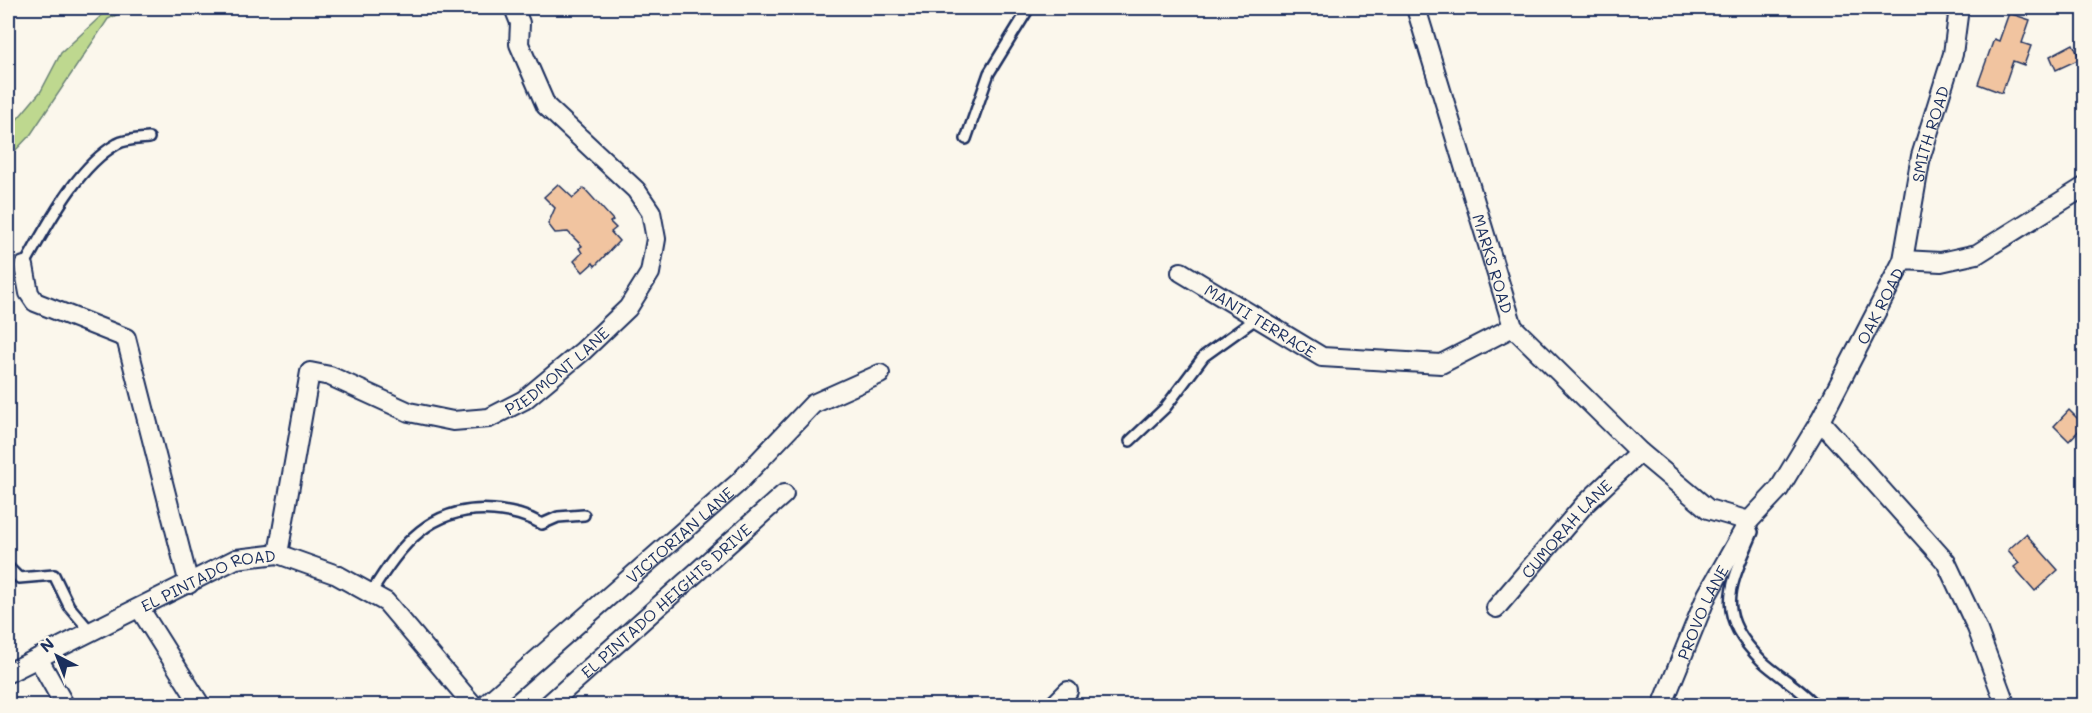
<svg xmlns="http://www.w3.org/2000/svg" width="2092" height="713" font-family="Mali,sans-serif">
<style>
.green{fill:#bed88f;stroke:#6c8476;stroke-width:1.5}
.building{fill:#f1c4a0;stroke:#1b2f5e;stroke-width:1.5}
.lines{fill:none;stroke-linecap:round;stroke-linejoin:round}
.lane-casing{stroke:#1b2f5e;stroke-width:14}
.street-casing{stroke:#1b2f5e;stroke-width:22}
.lane{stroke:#fbf7ec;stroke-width:9}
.street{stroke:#fbf7ec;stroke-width:18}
.labels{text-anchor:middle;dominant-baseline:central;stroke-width:5;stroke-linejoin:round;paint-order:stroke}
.street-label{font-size:16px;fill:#1b2f5e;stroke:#fbf7ec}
</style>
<rect width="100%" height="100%" fill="#fbf7ec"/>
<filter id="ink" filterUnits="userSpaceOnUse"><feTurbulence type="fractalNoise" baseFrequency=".0167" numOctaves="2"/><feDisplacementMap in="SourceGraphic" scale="12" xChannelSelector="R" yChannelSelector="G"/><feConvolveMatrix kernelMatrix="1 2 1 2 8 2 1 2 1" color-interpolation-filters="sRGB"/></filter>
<g filter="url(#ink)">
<path class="green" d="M95,8h35l-22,11 -77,115 -16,17 -7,-8 6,-20 27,-32 20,-38 40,-37z"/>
<path class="building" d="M2009,13l21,7 -8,23 9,3 -7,19 -11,-4 -11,32 -24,-9 16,-45 5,2z
M2073,44l7,15 -24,11 -6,-14z
M558,184l15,14 11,-10 29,32 -3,2 6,6 -5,4 8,9 -24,25 -2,-3 -10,9 -9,-11 8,-8 -3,-5 3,-2 -14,-14 -13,1 -7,-9 7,-16 -11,-11z
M2069,410l15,15 -15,16 -15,-15z
M2026,534l32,36 -23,21 -21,-24 5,-4 -11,-13z"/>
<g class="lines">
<g class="lane-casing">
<path id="lane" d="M966,139l23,-66 40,-65
M24,266c22,-38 52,-99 93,-122 8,-5 22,-5 32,-6
M1130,441l35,-33 39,-52 53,-38
M1749,523l4,9c-23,55 -40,80 9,129 17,16 39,27 54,45
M8,567l11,11 35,-3 15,31 22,26
M371,593c30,-49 60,-88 123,-83 18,2 32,5 48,14l16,-7 26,-2"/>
</g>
<g class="street-casing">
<g id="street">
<path id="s1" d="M1416,8l97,319 127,125 68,57 41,12"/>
<path id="s2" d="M1903,260l18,-104 32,-102 6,-46"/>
<path d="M24,266l5,27 6,9 91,36 63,246"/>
<path id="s3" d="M1181,272l141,85 119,7 72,-37"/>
<path d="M1820,421l126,141 31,66 29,78"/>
<path id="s4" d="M278,554l32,-182 20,4 79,36 44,9 36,-3 35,-18 59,-49 45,-43 22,-35 6,-34 -5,-27 -15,-22 -90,-84 -27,-62 1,-21 -6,-15"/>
<path id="s5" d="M1496,608l88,-103 56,-53"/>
<path d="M140,609l61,97"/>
<path d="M38,658l27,48"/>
<path id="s6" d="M8,673l228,-114 42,-5 59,21 49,27 88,104"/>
<path id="s7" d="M484,706l254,-223 75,-79 67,-30"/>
<path id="s8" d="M547,706l237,-212"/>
<path d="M1053,706l15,-15"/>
<path id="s9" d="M1662,706l45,-111 42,-74 30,-32 41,-68 83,-161 38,2 36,-8 107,-67"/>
</g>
</g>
<use href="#lane" class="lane"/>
<use href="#street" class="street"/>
</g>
</g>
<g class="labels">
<g class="street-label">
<text stroke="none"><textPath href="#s2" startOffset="129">SMITH ROAD</textPath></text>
<text stroke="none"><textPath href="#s1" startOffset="267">MARKS ROAD</textPath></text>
<text stroke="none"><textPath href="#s9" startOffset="458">OAK ROAD</textPath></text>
<text stroke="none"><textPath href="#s3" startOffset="93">MANTI TERRACE</textPath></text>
<text stroke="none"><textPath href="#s4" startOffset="456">PIEDMONT LANE</textPath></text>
<text stroke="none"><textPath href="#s5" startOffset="106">CUMORAH LANE</textPath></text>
<text stroke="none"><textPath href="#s7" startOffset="260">VICTORIAN LANE</textPath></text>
<text stroke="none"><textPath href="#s6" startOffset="222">EL PINTADO ROAD</textPath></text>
<text stroke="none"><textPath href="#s8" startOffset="159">EL PINTADO HEIGHTS DRIVE</textPath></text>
<text stroke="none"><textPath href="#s9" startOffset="102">PROVO LANE</textPath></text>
</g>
</g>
<rect width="2092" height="713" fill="none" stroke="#fbf7ec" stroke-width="30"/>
<rect x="15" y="15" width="2062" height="683" fill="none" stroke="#1b2f5e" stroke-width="2" filter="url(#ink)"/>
<g transform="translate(57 656) rotate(318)" stroke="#fbf7ec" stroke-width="4.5" paint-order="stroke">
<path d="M0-4.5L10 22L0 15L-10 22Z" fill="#1b2f5e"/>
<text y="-9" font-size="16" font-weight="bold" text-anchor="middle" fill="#1b2f5e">N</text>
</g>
</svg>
